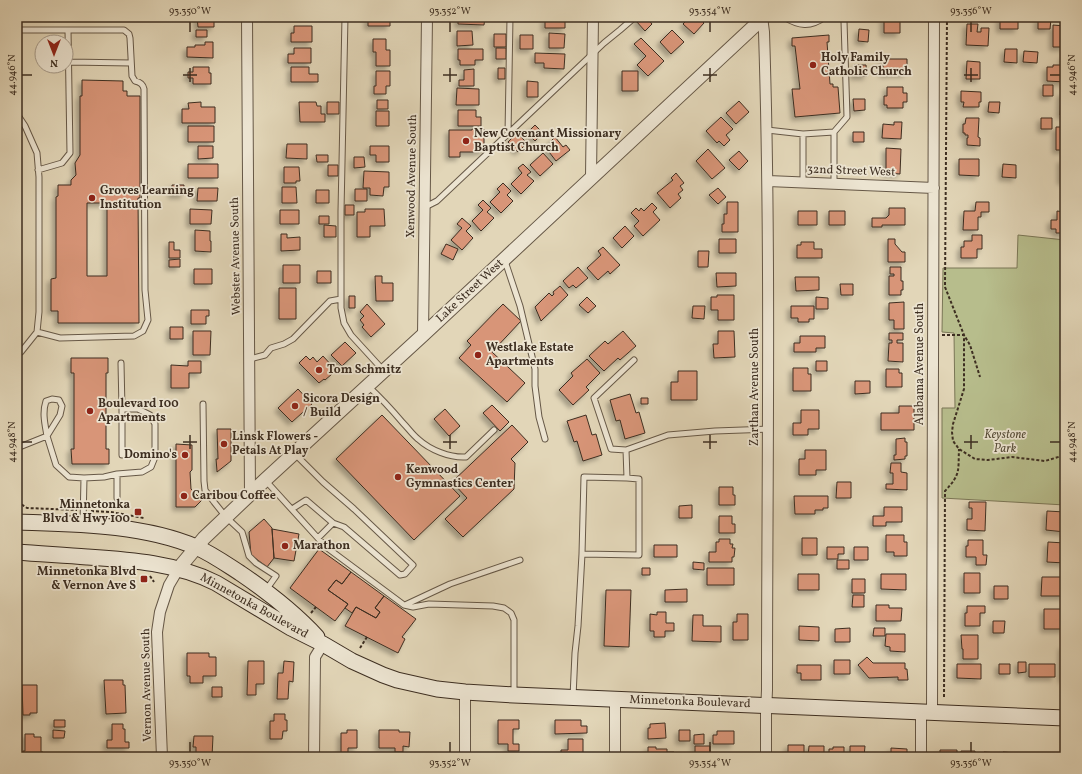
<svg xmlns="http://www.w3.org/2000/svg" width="1082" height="774" font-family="Vollkorn,serif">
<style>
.park{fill:#b7bd8c;stroke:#7a7656}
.building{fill:#d89578;stroke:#3d2e21;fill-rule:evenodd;filter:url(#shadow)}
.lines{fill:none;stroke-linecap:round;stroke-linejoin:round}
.service-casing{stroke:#665847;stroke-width:7}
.minor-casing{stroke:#665847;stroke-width:12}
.tertiary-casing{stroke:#665847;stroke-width:15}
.secondary-casing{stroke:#3d2e21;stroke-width:17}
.path{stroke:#3d2e21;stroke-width:2;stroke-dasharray:3 2;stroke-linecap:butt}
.service{stroke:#ece4d1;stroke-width:5}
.minor{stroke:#ece4d1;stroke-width:10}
.tertiary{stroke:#ece4d1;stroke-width:13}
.secondary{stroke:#ece4d1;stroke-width:15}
.ticks{fill:none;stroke:#3d2e21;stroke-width:1.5}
.poi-dot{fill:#8f2418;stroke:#ece4d1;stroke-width:1.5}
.labels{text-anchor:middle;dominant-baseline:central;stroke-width:3.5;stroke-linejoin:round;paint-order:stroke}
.poi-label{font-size:12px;font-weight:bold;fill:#3d2e21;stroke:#ece4d1;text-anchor:start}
.street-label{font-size:12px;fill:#3d2e21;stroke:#ece4d1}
.park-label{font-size:12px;font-style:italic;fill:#554b36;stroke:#ece4d1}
.neatline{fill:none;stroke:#3d2e21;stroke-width:1.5}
.ticks-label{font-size:10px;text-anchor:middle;fill:#3d2e21}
</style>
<defs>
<filter id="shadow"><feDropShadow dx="-3.5" dy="3.5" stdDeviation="2" flood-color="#0004"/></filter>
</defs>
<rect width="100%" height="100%" fill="#e2d6b8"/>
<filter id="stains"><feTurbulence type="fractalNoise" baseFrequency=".005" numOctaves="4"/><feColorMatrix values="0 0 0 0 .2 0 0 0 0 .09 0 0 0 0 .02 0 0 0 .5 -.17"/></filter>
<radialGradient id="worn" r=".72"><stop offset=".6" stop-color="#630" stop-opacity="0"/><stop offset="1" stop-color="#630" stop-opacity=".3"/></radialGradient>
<path class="park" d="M1018,235l47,5v265l-123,-7v-90h13l-1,-75 -12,-1 1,-64h74z"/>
<path class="building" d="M197,17h17v10h-16z
M368,17h22v9h-22z
M458,17h27l-1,8 -26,-1z
M549,17h14v1h2v10h-20v-10h4z
M640,17h6l6,7 -7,7 -9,-10z
M690,17h8l6,6 -10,11 -11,-10z
M884,17h16v16h-16z
M1000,17h18v12h-18z
M1038,18l13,1 -1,10h-12z
M967,24h11l-1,8h4v-4h8l-1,18 -22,-1z
M1053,25l12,1v21h-12z
M294,26h18v16h-21v-9h3z
M859,29l10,1 -1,12 -10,-1z
M196,30h11v7h-11z
M672,30l12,12 -13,12 -11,-12z
M457,31h15l1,14 -16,1z
M549,33l16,1 -1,14h-15z
M494,34h12v13h-12z
M520,35h13v14h-13z
M829,35v7h-2l3,42h3v3h5l2,26 -45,4 -3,-28h8l-5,-43h-3v-8z
M641,38l23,23 -16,15 -11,-11 9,-9 -12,-12z
M373,39h13v11h4v16h-14v-14h-3z
M205,42h8v16l-26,-1v-10h8v-2h10z
M294,48h17v15h-23v-9h6z
M496,48h10v11h-10z
M458,49h25v11h-8v5h-15v-5h-2z
M1005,49h12v14l-13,-1z
M1024,51l14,1 -1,11 -14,-1z
M535,53l30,1 -1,15 -20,-1v-5h-9z
M1063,56h2v26l-18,-1v-14h6v-2h10z
M883,59h24v14l-24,1z
M967,61l13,1v17h-14z
M854,65h12l1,11h-13z
M193,67h16v6h2v11h-18v-6h-5v-6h5z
M291,67h18v7h9v8h-27z
M498,68h7v11h-7z
M474,69v17h-15v-6h5v-10z
M376,71h14v15h-4v8h-12v-8h2z
M622,71h16v20h-16z
M82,80l41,1v10h4v5h13v102h-2l1,125h-81v-12h-7v-32l5,-1v-81l2,-1v-11h13v-5l5,-5 -1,-12 5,-8v-59h2zM87,203h20v73h-20z
M527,81l11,1v15h-11z
M1043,85h10v11h-10z
M887,87h16v6h4v9h-4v6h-16v-3h-3v-9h3z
M457,88l22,1v16h-23z
M961,91l20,1v10h-2v5h-16l1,-5h-3z
M1061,93h4v22h-5z
M853,99h12v11l-11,1z
M377,100h11v9h-11z
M739,101l10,11 -13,12 -10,-11z
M201,102v5h14v16h-33v-14h7l-1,-6z
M299,102h17l1,4h4v8h4v8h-25z
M327,102h12v12h-12z
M989,102h11l-1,11 -11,-1z
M458,110h18v7h5v9h-23z
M376,111h13v15h-13z
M721,117l12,12 -7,6 4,5 -6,6 -5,-5 -2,2 -11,-12z
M966,118h13l-1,19 2,1v8l-13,-1v-7h1v-3h-3v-2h-2v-9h2z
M1041,118h11v11h-11z
M894,122h8l-1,17 -19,-1 1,-14 11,1z
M535,125l8,8 -8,8 -8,-8z
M188,126h26v16h-26z
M1056,127h9v23h-9z
M472,129h12v22h-5v1h-19v5h-11v-27h23z
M853,132h11v10h-11z
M517,133l10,10 -9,9 -10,-10z
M555,137l8,10 3,-2 4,5 -14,11 -10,-13 5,-4 -1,-2z
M287,144h20v15l-21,-1z
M198,146h15v12l-15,1z
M370,146h19v16h-13v-7h-6z
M886,148l15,1 -1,25 -14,-1z
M708,149l17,19 -13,11 -16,-18z
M739,151l9,10 -9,9 -10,-10z
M543,153l10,11 -13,12 -10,-11z
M316,155h12v7h-11z
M354,157h10l1,10 -11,1z
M959,159h20v17l-20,-1z
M1061,159l4,1v21h-4z
M188,164h30v14h-30z
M523,164l8,8 -4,3 7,6 -13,13 -10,-10 11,-11 -4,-5z
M1003,164l13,1v13l-14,-1z
M328,165h10v11h-10z
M284,167h15l1,14h-4v2h-12z
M364,171l25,1v15h-5l-1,9 -13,-1v-7h-7z
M676,173l8,10 -4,3 3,4 -5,4 3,4 -11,10 -13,-15 16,-13 -2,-2z
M503,183l8,8 -4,4 6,6 -12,12 -11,-11 10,-10 -3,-3z
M172,185h12v10h-12z
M282,187h14l1,16h-15z
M198,188h20l-1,13h-20z
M718,188l8,9 -8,7 -9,-9z
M355,189h12v12h-12z
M316,190h13v13h-13z
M483,200l8,8 -4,4 7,6 -13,13 -9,-10 11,-11 -5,-5z
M727,202h11v30h-16v-8h2v-10h3z
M976,202h13v10h-8v5h-3v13h-15l1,-19h11z
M652,203l5,5 -4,4 7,8 -17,16 -9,-10 5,-5 -8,-8 5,-5 3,3 2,-3 3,3z
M345,205h9v10h-9z
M889,208h16v17h-23v2h-10v-9h14l3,-3z
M190,209l22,1 -1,14h-21z
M365,209h19l1,17h-15v11h-13v-25h8z
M280,210h19v14h-19z
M798,211h19v14h-19z
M829,211h16v14h-16z
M1057,211l8,1v21h-9v-4h-5v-9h6z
M319,216h10v8h-10z
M462,218l9,8 -5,5 7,7 -11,12 -11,-10 11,-12 -5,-4z
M324,225l12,1v11h-12z
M625,226l9,10 -12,12 -9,-10z
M195,230l15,1v10h1v11l-16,-1z
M281,234h6v4l13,-1v13l-19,1z
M972,235h10v14h-5v9h-16v-11h3v-6h8z
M719,239h17v14h-17z
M888,239h7v5l7,8h3v10h-17z
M169,242h5v8h6v8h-11z
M801,242h13v7h8v9h-25v-13h4z
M446,244l12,5 -5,11 -12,-6z
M603,247l17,18 -10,9 -2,-3 -10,9 -11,-12 14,-13 -3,-4z
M698,251h11l-1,16h-10z
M180,259v8h-11v-7z
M283,265h17v18h-17z
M578,267l10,11 -12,10 -3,-3 -4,3 -6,-7z
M890,267h11v14h2v9h-2v5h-12v-19h5v-2h-4z
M194,269h18v15h-18z
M317,271h14v12h-14z
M716,273h20v13l-19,1z
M375,276h7v7h11v18h-17z
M795,277h24v13l-23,1z
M840,284h13v11h-12z
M560,286l8,9 -27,26 -6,-14 14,-14 3,3 2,-2 -1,-2z
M279,288h17v31h-17z
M717,295h17v25h-16v-10h-7v-13h6z
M349,296h6v12h-6z
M587,297l9,9 -8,7 -9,-8z
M816,297l12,1v11h-12z
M904,302v27h-10v-9h-5v-17z
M367,304l18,20 -14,13 -9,-10 2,-2 -4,-5 4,-4 -4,-4z
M503,304l18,17 -29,31 33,31 -18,19 -48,-44 12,-13 -4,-4z
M693,306h12l-1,13 -12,-1z
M791,306h23v13h-5v3h-11v-4h-7z
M191,310h18v6h-3v8h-15z
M170,327h13v12h-13z
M193,331h18l-1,24h-17z
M623,331l13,15 -16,14 -2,-2 -14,13 -15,-15 16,-15 3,3z
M718,331h16l1,26 -21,1 -1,-14h5z
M889,333h14v7h-6v3h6v19l-15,-1 1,-18h3v-3h-3z
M800,336h25v12h-9v4h-22v-9h6z
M345,342l11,11 -14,13 -11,-11z
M306,356l4,4 3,-3 4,5 6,-6 11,12 -4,4 2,2 -7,6 -1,-1 -5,4 -20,-20z
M71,358h37v15h-2v76h3v15h-37l-1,-15h3v-76h-3z
M587,359l13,14 -14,14 3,3 -16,15 -14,-15 14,-14 -2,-3z
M188,361h13v12h-12v15h-18v-23l17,1z
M816,361h11v10h-11z
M793,368h15v6h3v17h-18z
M886,369h13v4h3v14h-16z
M678,371h19v29h-26v-18h7z
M855,381h15v12l-15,1z
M298,389l14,15 -20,18 -14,-14z
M630,394l6,19 3,-1 6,21 -20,6 -5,-19 -4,1 -6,-21z
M641,398h7v6h-7z
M492,405l17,17 -9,9 -17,-18z
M899,406h15v24h-33v-17h18z
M445,409l15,17 -11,10 -15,-17z
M801,410h18v19h-11v6h-15v-12h8z
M382,415l78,81 -46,44 -78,-81z
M586,415l6,20 4,-1 6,21 -19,6 -6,-20 -3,1 -7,-21z
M512,425l16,17 -17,17 4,4 -1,26 -51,48 -18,-18 22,-21 -15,-16z
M217,429h14v32l-14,11v-1l-1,-12h2z
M905,438v4h2v14h-2v3l-11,1v-5h2v-16z
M176,444l16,1v25l-2,2 1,17 11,11 -7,7h-19z
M805,450h21v20h-10v5h-17v-16h6z
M891,463h10v9l6,1v17l-21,-1v-5h7v-11h-3z
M837,482h14v16h-15z
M719,487h14v8h2v10h-16z
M794,496h34v12h-5v2h-8v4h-20z
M969,502h17l-1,29 -18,-1v-11h5v-11h-3z
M692,505v13h-13v-12z
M884,507h18v15h-16v4h-13v-10h11z
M1047,511l18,1v20l-19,-2z
M719,516h13v8h3v9h-16z
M264,519l8,9v1l2,29 -7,9 -16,-12 -2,-23z
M272,529l27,5 -5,27 -20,-3z
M886,535h18v7h3v14h-13v-4h-8z
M802,538h15v17h-15z
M719,539h11v5h3l-1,4h3l-1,9h-2v5h-23v-10h7v-10h3z
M968,540h15v15h4l-1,10h-10v-8h-10v-11h2z
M1048,542l17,1v20l-18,-1z
M654,545h23v12h-23z
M827,547h17v7h-6v5h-11z
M854,547h14v13h-14z
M319,549l32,23 -9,12 -6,-4 -8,10 20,14 -13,17 -45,-33z
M837,560h12v9h-12z
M693,562l11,1v7l-11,-1z
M642,568h8v7h-8z
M707,568h27v17h-27z
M351,572l33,24 -9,12 5,4 -4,6 -20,-11 -4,6 -7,-5 3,-4 -20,-14 8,-10 6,4z
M964,573h16v20h-16z
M798,574h21v16h-21z
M881,574h25v16l-25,-1z
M1042,577h23v19h-24z
M852,579h13v14h-13z
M994,586h14v13h-14z
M687,589v13h-22v-12z
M606,590h25l-2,57 -25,-1z
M853,595h11v12h-12z
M384,596l32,23 -14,18 3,2 -7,14 -53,-27 11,-19 20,11 4,-6 -5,-4z
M876,605h13v3h13l-1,13h-25z
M967,606h18v7h-5v13h-15v-13h2z
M1044,609h21v20h-21z
M657,612h9v11h8v8h-9v6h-11v-6h-4v-17l7,1z
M737,614h11v26h-15v-18h4z
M693,615h10v11h18v16l-29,-1z
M993,621h12l-1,12h-11z
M799,626l20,1v14l-20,-1z
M850,628v14h-15v-13z
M874,628h11v8h-12z
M886,634h19v18l-15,-1v-4l-5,-1z
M961,635h17v24h-15v-10h-1z
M1062,646h3v33h-3z
M187,653h22v4h7v19h-13v7h-13v-7h-3z
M867,657l6,6h32v6h2l1,11h-10v-3l-29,1 -11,-13z
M834,660h16v14h-16z
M248,661h16v23h-8v11h-9z
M284,661l10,1 -1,20 -4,-1 -1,18h-11l1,-26h5z
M1018,662h8v10l-8,1z
M957,664h24v15l-24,-1z
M999,664h11v10h-11z
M1029,664h26v13h-26z
M797,665h24v15h-20v-7h-4z
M104,680h19v5h2l1,28 -20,1z
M22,685h15v28h-7v2h-7z
M212,687h10v10h-10z
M274,714h11v6h2v11h-4l-1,8h-12v-18h4z
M54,720h11v7h-11z
M498,720h21v9h-6v15h6v7h-11v-7h-10z
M555,720h26v6h6v7l-32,1z
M665,723l1,15 -18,1v-11h2v-4z
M112,724h11v5h2v13h4v6h-22v-8h5z
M53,730l12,1 -1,7h-11z
M347,730h10v18h-9v8h-7v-23h6z
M379,730h20v2h11l-1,15 -6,-1v6h-8v-4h-16z
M679,730h11v11h-11z
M717,731h17v13h-21v-9h4z
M25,734h9v3h7v15h2v5h-20v-6h2z
M704,734v10h-10v-9z
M194,736h19l-1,21h-16v-10h-3z
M568,739h15v14h6v4h-28v-7h7z
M788,745h16v12h-16z
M695,746h15v11h-15z
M809,746h15v7h-3v4h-13z
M850,746h15l-1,11h-14z
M648,747h8v2h11v3h7v5h-26z
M833,747h11v10h-15v-8h4z
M891,748l16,1v8h-16z
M940,750h17v7h-17z
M961,751h14v6h-14z
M984,752l14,1v4h-15z
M1003,752l24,2v3h-24z
M104,753h12v4h-12z
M720,753h13v3h2v1h-15z
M1035,753l13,1v2h6v1h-19z
M269,754l18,1v2h-19z"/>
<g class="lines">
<g class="service-casing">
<path id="service" d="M345,17l-4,194v97l3,15 7,12 32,35
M784,17c15,9 26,11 41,0
M17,30h107l5,4 1,4 2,38 3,5c5,1 8,3 9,8l1,201 3,30 -5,11 -9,5 -74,2 -23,-6
M69,62l62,1
M17,114l8,12 12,27 2,24v135l-2,20 -16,20 -4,2
M767,130l36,4 31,-2
M508,134l2,-117
M803,134v49
M38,170l24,-7 8,-10 -2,-123
M834,183v-51l13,-15 -3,-96 -1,-4
M425,207l12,-6 167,-158 16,-13 15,-13
M505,261l15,45 15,63v17l4,31 6,22
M250,359l15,-4 6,-7 13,-4 9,-5 37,-38 11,-2
M634,360l-40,38 17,51 15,1 42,-15 47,-4 53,-2
M121,363l1,46
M368,386c13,12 24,24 35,37 5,5 9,11 15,16 12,11 32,19 48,18l28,-27
M52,399l7,1 3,6 -2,9 -13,21c-2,-12 -5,-23 -1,-35z
M203,404l1,77 1,9 9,12 12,15 16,15 7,24 7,7 20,13 -10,14
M17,448l30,-12 9,29 13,12 15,1 20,-1 13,-3 25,-2 9,-5 4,-10v-33l-5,-9 -12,-6h-16v46
M295,454l28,28 31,27 59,56 -8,9 -5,1 -56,-48 -11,-4 -15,15
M266,481l60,66 78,58 9,2 16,-3 64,2 11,2 7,5 3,7v74
M117,498v-24
M292,509l14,-9 27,23
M83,523l1,-45
M582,554l57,1v-76l-12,-1
M405,605l45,-21 70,-24
M573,697l2,-44 3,-27 4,-72 2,-77 43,1 -1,-28"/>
</g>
<g class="minor-casing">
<path id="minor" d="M247,17l3,477
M762,17l2,15c7,219 3,439 3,658l-1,23v44
M591,177l2,-160
M768,181l166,7
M423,335l4,-318
M615,699v58
M921,712v45
M932,712l2,-695
M162,757l-5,-125 3,-20 9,-27 10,-17
M314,757l1,-100 8,-13
M465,757v-65"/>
</g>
<g class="tertiary-casing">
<path id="tertiary" d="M179,568l25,-30 61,-58 158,-145 341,-318"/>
</g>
<g class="secondary-casing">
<path id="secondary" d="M17,522c58,2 125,2 179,25 16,7 30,17 44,26 28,19 54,39 77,64
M17,552c23,2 47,3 70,5 44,3 89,6 129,26l75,45 32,16 29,17 31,14 14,5 40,9 28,3 49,3 551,23"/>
</g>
<path class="path" d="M947,17l-2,270 19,48v54l-11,35 -1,8 1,9 6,8 16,10 13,1 24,-3 33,4 20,-6
M942,335h22l6,10 10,32
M17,505l4,-1 6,4 50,2
M91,511l20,1 33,6
M150,576l4,6
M311,613l5,-6
M360,648l7,-11
M944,697l1,-206c16,-17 13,-20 14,-42"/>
<use href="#service" class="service"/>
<use href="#minor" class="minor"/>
<use href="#tertiary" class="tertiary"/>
<use href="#secondary" class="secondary"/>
</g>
<path class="ticks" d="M190,22v10M450,22v10M710,22v10M971,22v10M190,68v14M450,68v14M710,68v14M971,68v14M22,75h10M183,75h14M443,75h14M703,75h14M964,75h14M1050,75h10M190,435v14M450,435v14M710,435v14M971,435v14M22,442h10M183,442h14M443,442h14M703,442h14M964,442h14M1050,442h10M190,742v10M450,742v10M710,742v10M971,742v10"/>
<g class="poi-dot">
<circle cx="813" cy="65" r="4"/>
<circle cx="466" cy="141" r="4"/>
<circle cx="92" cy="198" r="4"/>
<circle cx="478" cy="355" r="4"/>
<circle cx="319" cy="370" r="4"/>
<circle cx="295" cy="406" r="4"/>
<circle cx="90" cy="411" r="4"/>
<circle cx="224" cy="444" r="4"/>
<circle cx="185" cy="455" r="4"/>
<circle cx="398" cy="477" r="4"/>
<circle cx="184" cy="496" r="4"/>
<rect x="134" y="508" width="8" height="8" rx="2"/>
<circle cx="285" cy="546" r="4"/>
<rect x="140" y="575" width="8" height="8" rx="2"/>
</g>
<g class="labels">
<g class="poi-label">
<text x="821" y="58">Holy Family<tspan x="821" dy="14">Catholic Church</tspan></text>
<text x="474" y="134">New Covenant Missionary<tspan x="474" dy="14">Baptist Church</tspan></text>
<text x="100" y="191">Groves Learning<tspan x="100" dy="14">Institution</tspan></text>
<text x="486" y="348">Westlake Estate<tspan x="486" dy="14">Apartments</tspan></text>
<text x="327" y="370">Tom Schmitz</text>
<text x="303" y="399">Sicora Design<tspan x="303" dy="14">/ Build</tspan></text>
<text x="98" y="404">Boulevard 100<tspan x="98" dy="14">Apartments</tspan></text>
<text x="232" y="437">Linsk Flowers -<tspan x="232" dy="14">Petals At Play</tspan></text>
<text x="177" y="455" text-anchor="end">Domino's</text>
<text x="406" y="470">Kenwood<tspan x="406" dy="14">Gymnastics Center</tspan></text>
<text x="192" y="496">Caribou Coffee</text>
<text x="130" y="505" text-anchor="end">Minnetonka<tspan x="130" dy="14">Blvd &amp; Hwy 100</tspan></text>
<text x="293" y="546">Marathon</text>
<text x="136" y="572" text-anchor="end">Minnetonka Blvd<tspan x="136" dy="14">&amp; Vernon Ave S</tspan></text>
</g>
<g class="street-label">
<text transform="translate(851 171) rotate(2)">32nd Street West</text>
<text transform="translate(412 176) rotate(-89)">Xenwood Avenue South</text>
<text transform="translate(236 256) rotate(-91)">Webster Avenue South</text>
<text transform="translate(470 291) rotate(-43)">Lake Street West</text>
<text transform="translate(920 364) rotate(-90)">Alabama Avenue South</text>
<text transform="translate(755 387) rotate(-90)">Zarthan Avenue South</text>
<text transform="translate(254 606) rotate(29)">Minnetonka Boulevard</text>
<text transform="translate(147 685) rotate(-91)">Vernon Avenue South</text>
<text transform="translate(690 702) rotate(2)">Minnetonka Boulevard</text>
</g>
<g class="park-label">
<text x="1005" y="435">Keystone<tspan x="1005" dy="14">Park</tspan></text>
</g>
</g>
<rect width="1082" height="774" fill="none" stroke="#e2d6b8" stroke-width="44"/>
<g transform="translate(54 54) rotate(180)"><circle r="19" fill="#ece4d1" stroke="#a69b8b"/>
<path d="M0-3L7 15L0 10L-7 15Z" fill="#8f2418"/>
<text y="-6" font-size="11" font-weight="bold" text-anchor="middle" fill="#3d2e21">N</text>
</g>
<rect x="22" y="22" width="1038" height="730" class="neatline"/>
<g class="ticks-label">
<text x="190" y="14">93.350°W</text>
<text x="450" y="14">93.352°W</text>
<text x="710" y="14">93.354°W</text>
<text x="971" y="14">93.356°W</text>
<text transform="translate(1071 75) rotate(-90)" y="4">44.946°N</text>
<text transform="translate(11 75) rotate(-90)" y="4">44.946°N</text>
<text transform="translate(1071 442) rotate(-90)" y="4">44.948°N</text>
<text transform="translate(11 442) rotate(-90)" y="4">44.948°N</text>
<text x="190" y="766">93.350°W</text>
<text x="450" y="766">93.352°W</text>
<text x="710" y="766">93.354°W</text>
<text x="971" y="766">93.356°W</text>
</g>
<rect width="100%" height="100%" filter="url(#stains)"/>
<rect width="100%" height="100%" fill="url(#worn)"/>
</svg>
